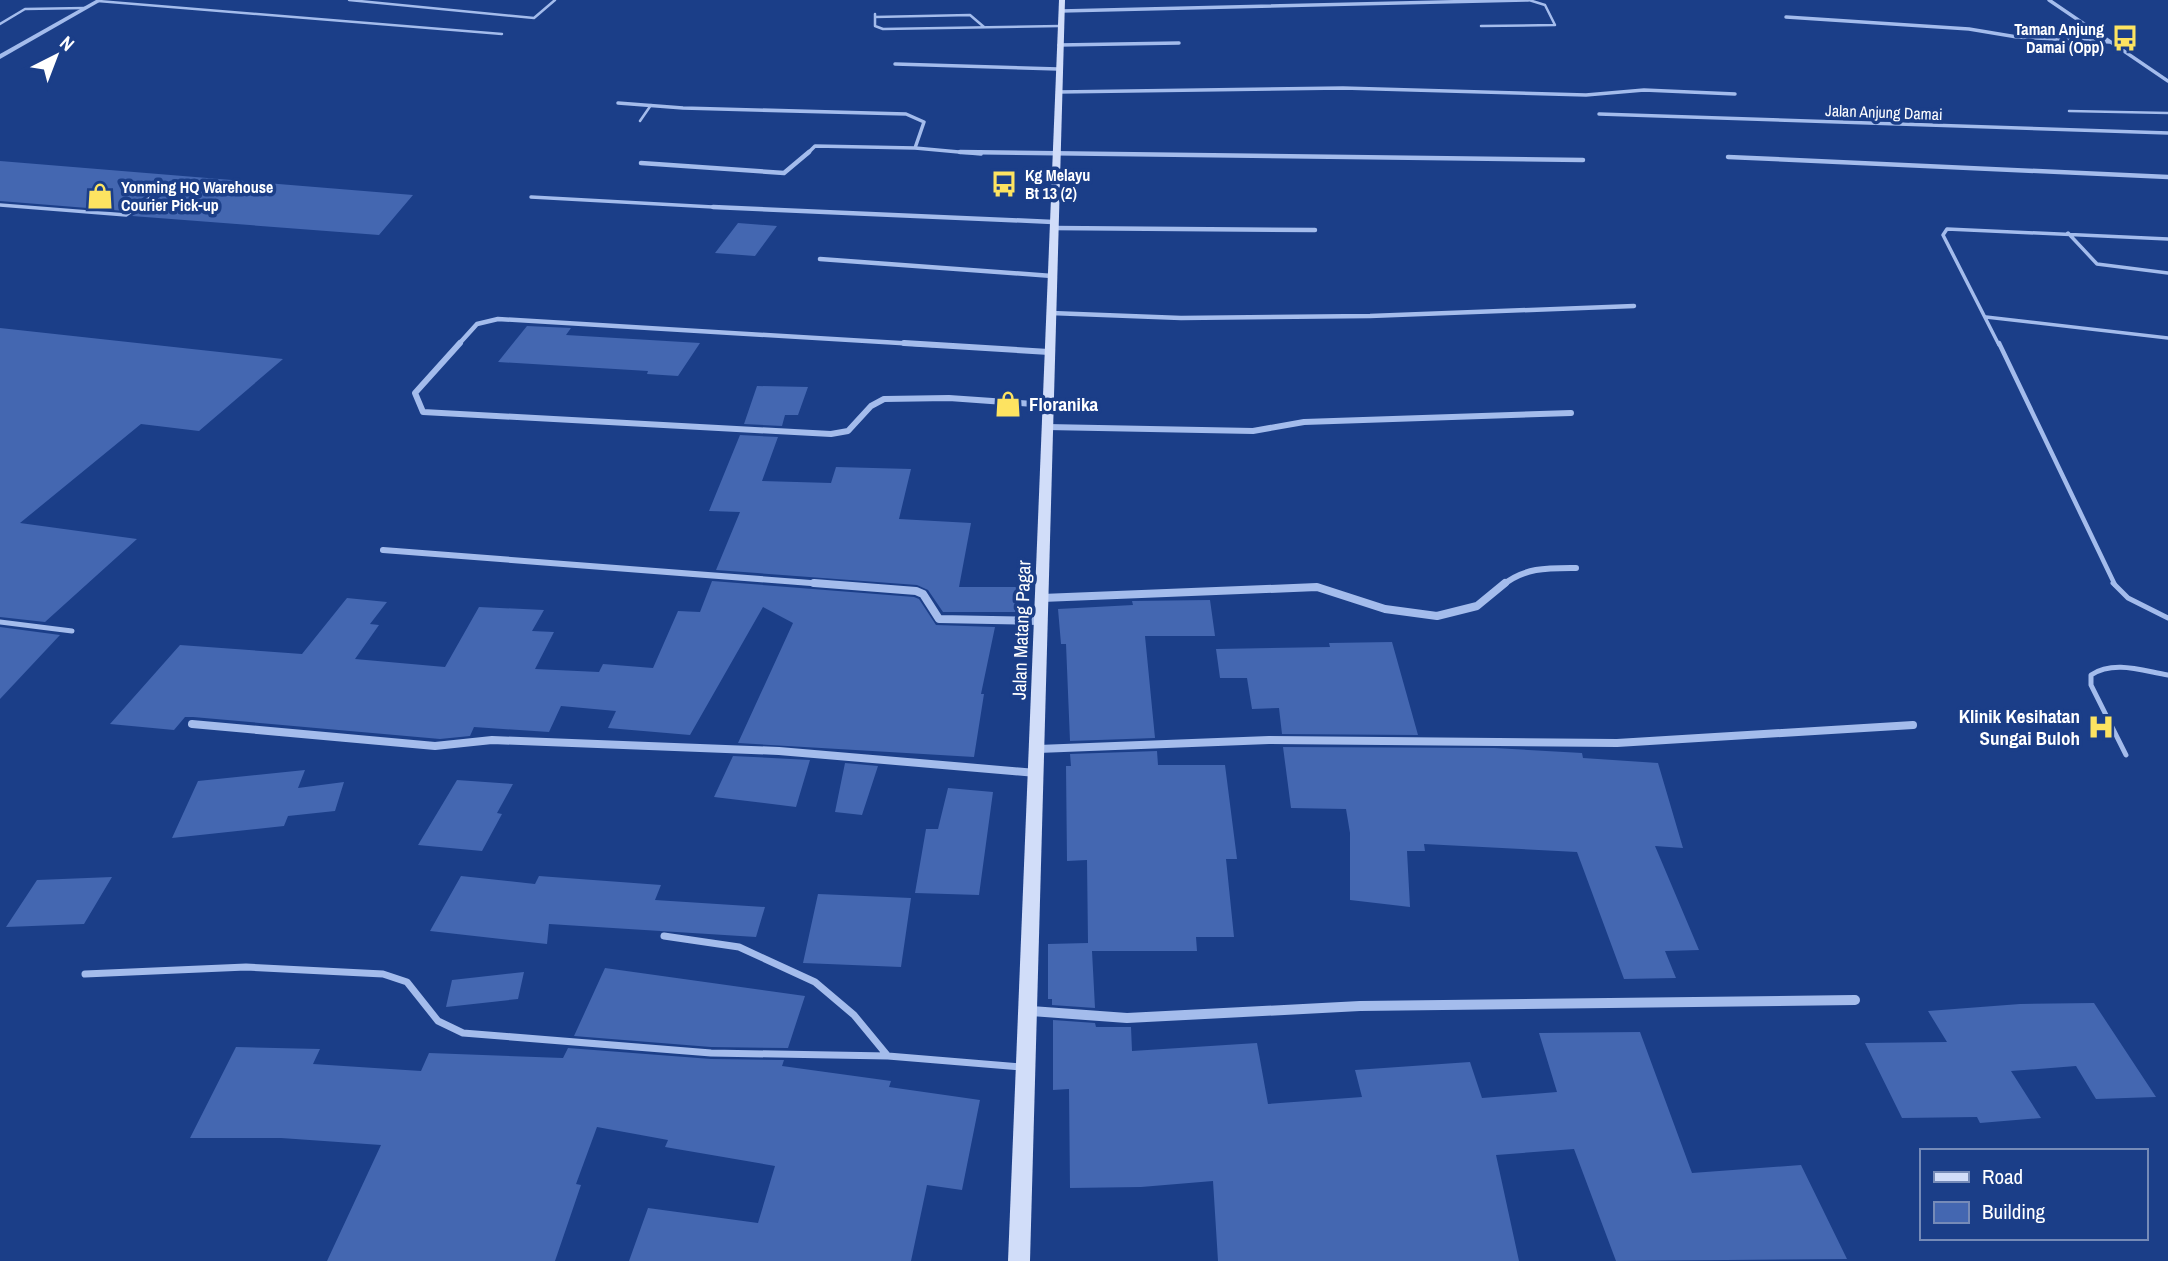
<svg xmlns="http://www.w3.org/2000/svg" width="2168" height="1261" font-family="'Archivo Narrow',sans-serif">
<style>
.building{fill:#4467b1}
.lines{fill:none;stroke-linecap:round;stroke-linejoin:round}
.service-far4{stroke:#a4bcec;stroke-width:2.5}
.service-far3{stroke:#a4bcec;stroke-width:3.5}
.service-far2{stroke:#a4bcec;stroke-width:4.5}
.service-far1{stroke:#a4bcec;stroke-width:5}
.service{stroke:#a4bcec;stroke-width:7}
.minor-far4{stroke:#a4bcec;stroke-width:3.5}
.minor-far3{stroke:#a4bcec;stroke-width:4.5}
.minor-far2{stroke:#a4bcec;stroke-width:6}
.minor-far1{stroke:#a4bcec;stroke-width:8}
.minor{stroke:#a4bcec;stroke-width:10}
.tertiary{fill:#a4bcec;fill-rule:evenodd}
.secondary{fill:#d1ddf9;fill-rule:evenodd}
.labels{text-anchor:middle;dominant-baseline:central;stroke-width:7;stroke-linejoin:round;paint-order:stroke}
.far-poi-label{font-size:16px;font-weight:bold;fill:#fff;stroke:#1b3e88;text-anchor:start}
.far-street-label{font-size:16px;fill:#fff;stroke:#1b3e88}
.poi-label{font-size:19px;font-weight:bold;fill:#fff;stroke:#1b3e88;text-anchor:start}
.street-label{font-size:19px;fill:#fff;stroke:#1b3e88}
</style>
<rect width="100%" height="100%" fill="#1b3e88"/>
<path class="building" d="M0,161l413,34 -34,40 -247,-19 34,-23v-7l-6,-1 -35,26 -125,-10z
M738,223l39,3 -22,30 -40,-3z
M527,326l44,2 -5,7 134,8 -22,33 -31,-2 1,-3 -150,-9z
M0,328l283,31 -84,72 -58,-7 -121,99 117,16 -92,83 -45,-5z
M757,386l51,1 -10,28h-13l-3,11 -38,-2z
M740,435l38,2 -16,44 69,2 5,-16 75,2 -12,50 72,4 -12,64h59l-1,25h-74l-15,-22 -11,-5 -201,-15 24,-58 -31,-1z
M712,581l202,16 5,2 17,26 59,2 -14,67h3l-10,63 -236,-14 55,-120 -30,-16 -73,128 -82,-7 8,-17 -55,-5 -12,26 -75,-5 -4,9 -30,3 -247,-22h-8l-11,13 -64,-6 70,-79 122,9 45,-56 40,4 -17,22 9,1 -24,34 90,8 34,-60 65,3 -12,21 22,1 -19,37 64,3 4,-8 50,4 25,-57 22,1z
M1210,600l5,36h-70l10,102 -85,3 -4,-97h-5l-3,-35 75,-4 -1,-4z
M0,627l60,8 -60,64z
M1392,642l26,93 -136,-1 -3,-26 -27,1 -5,-31h-27l-4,-29 114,-2 -1,-4z
M1283,747l211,1 88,5 1,5 75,5 25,85 -28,-2 44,104 -34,1 11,27 -52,1 -47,-127 -153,-8 1,7h-18l3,56 -60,-7v-67l-4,-24 -55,-1z
M1157,751l1,14h67l12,94h-11l8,78h-38l1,14h-105l3,57 -43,-3v-6h-4v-55l40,-1 -1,-83 -20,1 -1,-95h5l-1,-12z
M733,756l77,4 -14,47 -82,-10z
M845,763l33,3 -16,49 -27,-3z
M305,770l-7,18 46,-6 -9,29 -47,5 -4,10 -112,12 26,-57z
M457,780l56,4 -16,29 5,1 -20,37 -64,-6z
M948,788l45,4 -14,103 -64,-2 11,-64h12z
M461,876l74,8 4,-8 122,9 -6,15 110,7 -9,30 -207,-13 -2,20 -117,-13z
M112,877l-28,47 -78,3 31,-47z
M818,894l93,4 -10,69 -98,-4z
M605,968l200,28 -17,52 -77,-1 -137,-11z
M524,972l-6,27 -72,8 6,-27z
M2094,1003l62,94 -60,2 -20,-33 -65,5 30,47 -61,5 -3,-6 -75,1 -37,-75 82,-1 -19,-31 92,-7z
M1053,1020l42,3 1,4h35l1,24 125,-8 11,61 94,-7 -7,-27 115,-8 12,36 75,-6 -18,-59 101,-1 52,141 109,-8 46,94 -231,2 -42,-112 -78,6 23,106h-301l-5,-80 -72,6 -71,1 -1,-99 -16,1z
M236,1047l84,2 -7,15 108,7 8,-18 134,5 5,-10 143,11 73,1 -2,6 109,15 -2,6 91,13 -18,90 -35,-5 -16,76h-282l19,-53 110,15 17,-57 -110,-19 3,-7 -71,-13 -21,57 5,1 -26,76h-228l54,-116 -100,-7h-91z"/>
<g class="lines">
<path class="service-far4" d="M349,0l185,18 21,-18
M98,1l404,33
M875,14v12l8,3 177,-3
M875,17l95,-2 14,12
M0,24l25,-15 60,-1
M1481,26l74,-1 -10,-20 -16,-5
M2069,111l99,2
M640,121l11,-16"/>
<path class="service-far3" d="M531,197l182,10
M0,205l126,10 37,-26
M2068,233l29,31 71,9
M1986,317l182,21
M1999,345l-56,-110 4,-6 221,10"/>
<path class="service-far2" d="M1999,343l116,242"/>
<path class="service-far1" d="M2113,583l15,15 40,20
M0,622l72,9
M2126,755l-35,-70v-10c23,-15 52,-4 77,0"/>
<path class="service" d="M664,936l75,11 76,35 39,33 33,40
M85,974l161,-7 137,7 24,8 31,39 25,12 248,20 177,3 132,11"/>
<path class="minor-far4" d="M2049,0l119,81
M1061,11l467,-11
M1786,17l183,12 48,8 93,5
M1059,45l120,-2
M895,64l163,5
M1058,92l285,-4 243,7 58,-5 91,4
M618,103l65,5 223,6 18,8 -9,26
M1599,114l569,19
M807,154l8,-8 100,2 66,6"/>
<path class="minor-far3" d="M960,152l623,8
M1728,157l440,20
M641,163l143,10 25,-21
M713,207l340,15
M1053,228l262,2
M820,259l232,17
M1051,313l130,5 189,-2 264,-10
M458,345l19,-21 21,-5 435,26"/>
<path class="minor-far2" d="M460,343l-45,50 8,19 408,22 17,-3 23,-25 13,-7 65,-1 99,7
M904,343l145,9
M1047,427l206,4 51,-9 267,-9
M383,550l454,35
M1503,585c22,-18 46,-17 73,-17"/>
<path class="minor-far1" d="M814,583l102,8 7,3 16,25 101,2
M1042,598l275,-11 68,22 52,7 40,-10 28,-23
M192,724l243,22 57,-6 287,11 257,22
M1038,749l231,-9 348,3 296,-18"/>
<path class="minor" d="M1031,1011l96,7 233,-12 495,-6"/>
<path class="tertiary" d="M96,0h7l-103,59v-5z"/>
<path class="secondary" d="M1059,0h6l-35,1261h-22z"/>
</g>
<defs>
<g id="bus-bare" transform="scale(2.1)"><path d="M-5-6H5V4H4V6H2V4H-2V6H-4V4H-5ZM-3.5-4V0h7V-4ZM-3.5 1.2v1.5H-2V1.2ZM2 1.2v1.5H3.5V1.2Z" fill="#fde361" stroke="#1b3e88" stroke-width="2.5" paint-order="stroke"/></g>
<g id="shop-bare" transform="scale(2.1)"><path d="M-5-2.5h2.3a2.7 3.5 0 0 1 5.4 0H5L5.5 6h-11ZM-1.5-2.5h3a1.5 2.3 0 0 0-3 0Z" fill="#fde361" stroke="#1b3e88" stroke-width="2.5" paint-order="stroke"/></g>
<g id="hospital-bare" transform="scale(2.1)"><path d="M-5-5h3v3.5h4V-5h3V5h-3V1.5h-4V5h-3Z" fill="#fde361" stroke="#1b3e88" stroke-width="2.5" paint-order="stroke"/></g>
</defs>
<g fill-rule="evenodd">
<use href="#bus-bare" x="2125" y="38"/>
<use href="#bus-bare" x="1004" y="184"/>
<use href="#shop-bare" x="100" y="196"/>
<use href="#shop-bare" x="1008" y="404"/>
<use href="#hospital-bare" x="2101" y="727"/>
</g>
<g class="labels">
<g class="far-poi-label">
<text x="2104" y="29" text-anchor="end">Taman Anjung<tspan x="2104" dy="18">Damai (Opp)</tspan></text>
<text x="1025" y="175">Kg Melayu<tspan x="1025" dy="18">Bt 13 (2)</tspan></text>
<text x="121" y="187">Yonming HQ Warehouse<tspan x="121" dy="18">Courier Pick-up</tspan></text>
</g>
<g class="far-street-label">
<text transform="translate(1884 112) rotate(2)">Jalan Anjung Damai</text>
</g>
<g class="poi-label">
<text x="1029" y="404">Floranika</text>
<text x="2080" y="716" text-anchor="end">Klinik Kesihatan<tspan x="2080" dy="22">Sungai Buloh</tspan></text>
</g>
<g class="street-label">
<text transform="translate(1021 630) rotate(-88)">Jalan Matang Pagar</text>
</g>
</g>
<rect x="1920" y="1149" width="228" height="91" fill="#1b3e88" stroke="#768bb8" stroke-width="2"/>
<rect x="1934" y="1172" width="35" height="10" fill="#d1ddf9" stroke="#768bb8" stroke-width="2"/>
<text x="1982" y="1184" font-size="21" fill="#ffffff">Road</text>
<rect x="1934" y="1202" width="35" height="21" fill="#4467b1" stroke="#768bb8" stroke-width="2"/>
<text x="1982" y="1219" font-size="21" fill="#ffffff">Building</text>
<g transform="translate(56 56) rotate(42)" stroke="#1b3e88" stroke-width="5" paint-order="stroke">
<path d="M0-5L12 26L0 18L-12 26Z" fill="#ffffff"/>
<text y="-10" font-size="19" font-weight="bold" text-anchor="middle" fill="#ffffff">N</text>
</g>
</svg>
